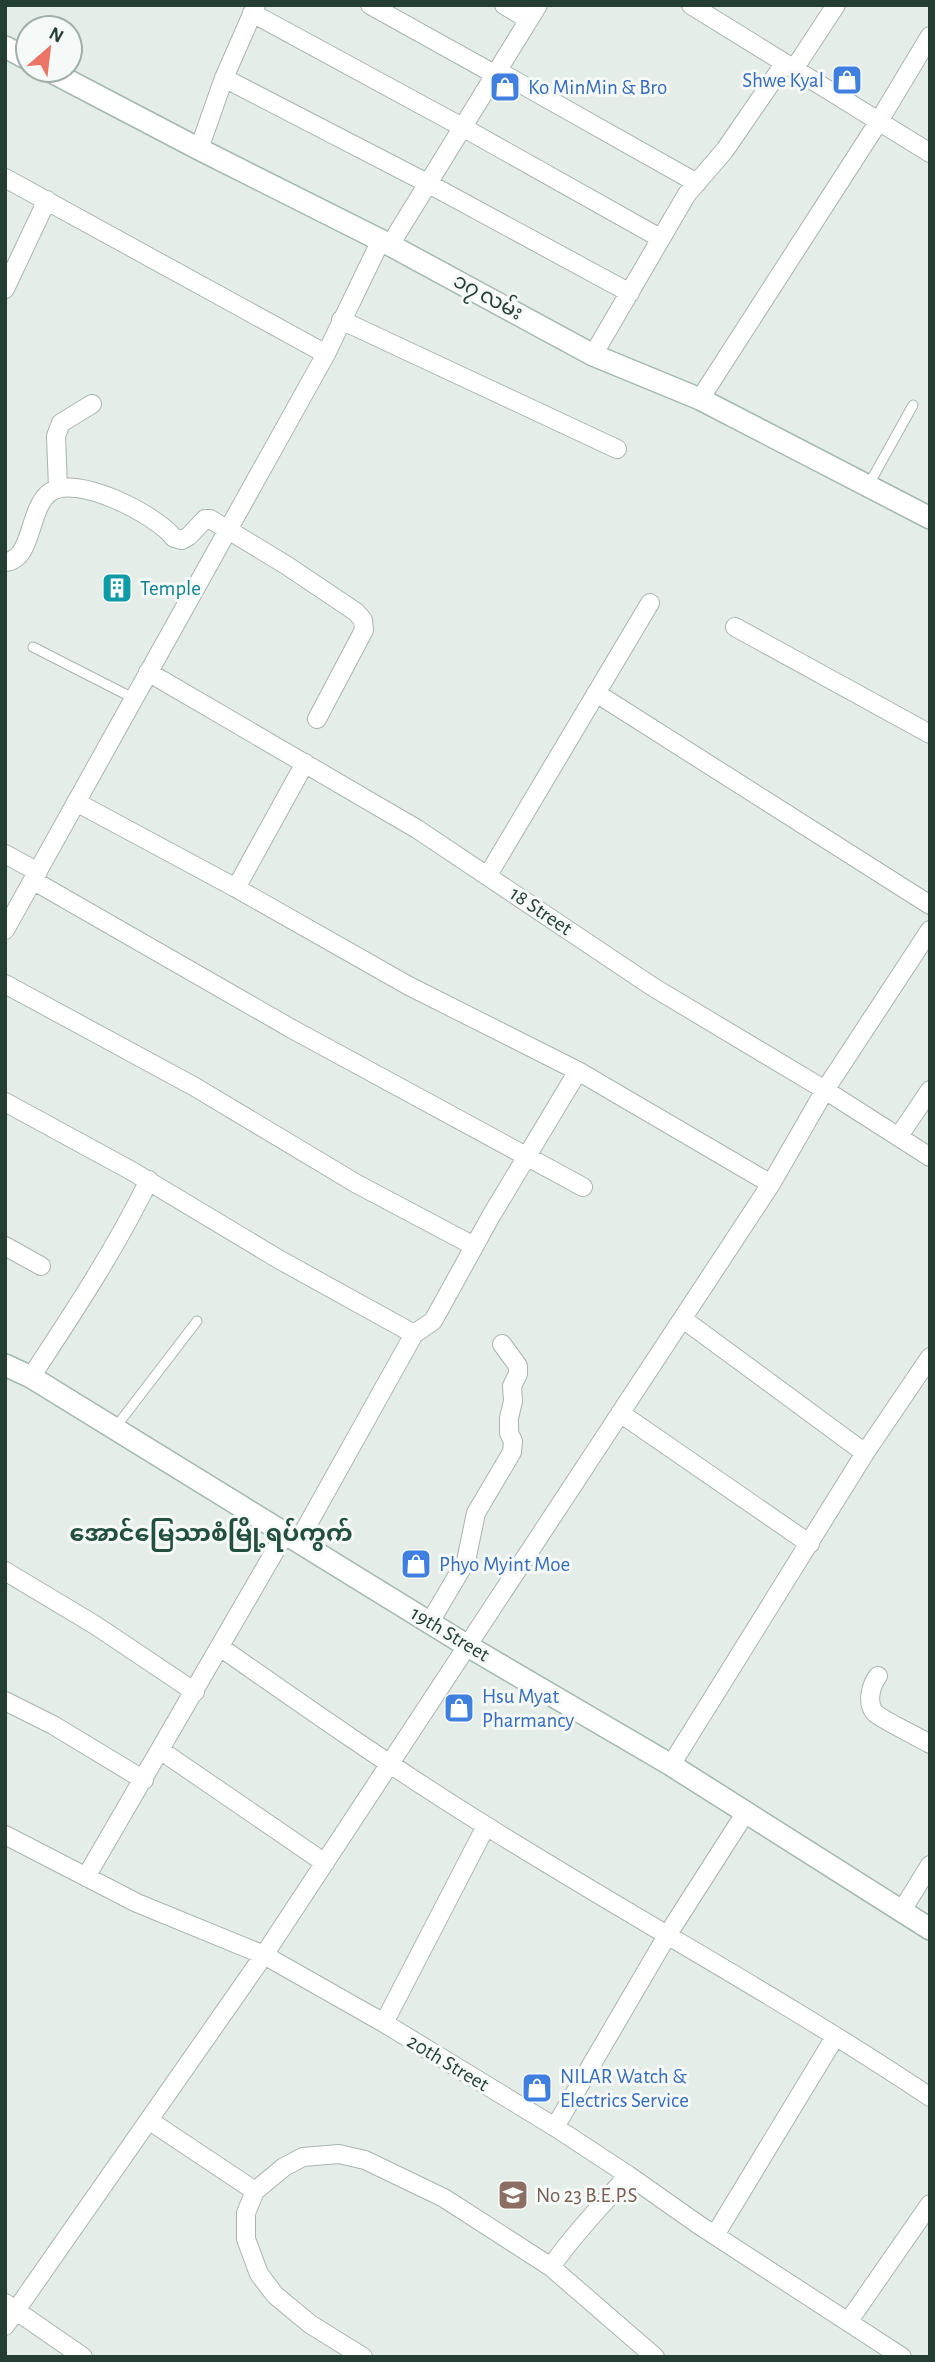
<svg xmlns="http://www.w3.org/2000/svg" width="935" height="2362" font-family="'Alegreya Sans','Noto Sans Myanmar',sans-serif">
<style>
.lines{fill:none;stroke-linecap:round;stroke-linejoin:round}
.lane-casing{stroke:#a8b5ae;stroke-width:11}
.street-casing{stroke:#a8b5ae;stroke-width:20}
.secondary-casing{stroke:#a3b8ae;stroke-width:24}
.lane{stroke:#fff;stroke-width:9}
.street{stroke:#fff;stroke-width:18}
.secondary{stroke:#fff;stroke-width:21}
.labels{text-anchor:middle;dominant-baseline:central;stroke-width:6;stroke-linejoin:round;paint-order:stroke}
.shop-label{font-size:21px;fill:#366cbe;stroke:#f5f9f7;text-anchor:start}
.street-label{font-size:21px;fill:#253e34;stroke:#f5f9f7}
.culture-label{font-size:21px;fill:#0d838f;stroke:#f5f9f7;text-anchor:start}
.education-label{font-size:21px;fill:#785e54;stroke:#f5f9f7;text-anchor:start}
.quarter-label{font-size:24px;font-weight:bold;fill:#224f3e;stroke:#f5f9f7}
</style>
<rect width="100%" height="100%" fill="#e5ede8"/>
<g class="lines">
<g class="lane-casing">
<path id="lane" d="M868,486l45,-81
M33,647l100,51
M115,1428l82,-107"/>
</g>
<g class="street-casing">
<path id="street" d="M370,5l126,70
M504,5l25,15
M691,5l239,148
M252,13l212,115 196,110
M794,69l42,-64
M498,71l199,112
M224,78l205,106 201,109
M199,149l25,-71 32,-73
M5,178l321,176
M390,245l148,-240
M5,289l42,-89
M341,320l276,129
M593,355l94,-161 38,-44 59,-86
M700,399l179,-278 51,-85
M58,488l-2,-52 5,-13 31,-19
M5,562c28,-2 23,-52 44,-69 26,-21 109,23 125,45l8,2 7,-4 16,-17h5l76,46 70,47 7,8 1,10 -47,89
M735,627l195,107
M148,672l269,157 236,158 172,103 105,67
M596,693l334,212
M76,802l160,86 173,98 169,85 193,113
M5,854l33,18
M488,875l162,-272
M34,881l258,148 291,158
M236,888l69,-125
M5,930l321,-576 55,-114
M5,984l190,103 162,97 117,62
M5,1102l125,68 150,90 134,74
M899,1136l31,-46
M5,1246l36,20
M683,1319l182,134
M31,1377c42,-64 84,-127 118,-197
M620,1413l190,131
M299,1540l115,-206 19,-13 58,-105 87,-145
M5,1571l90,54 100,67
M430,1622l36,-61 10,-48 36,-61 1,-11 -4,-8v-15l4,-17 -1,-15 6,-12v-8l-16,-22
M220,1647c87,61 173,121 263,177 148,93 302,176 447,273
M878,1676c-7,9 -12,27 -3,37 7,7 44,24 55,31
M5,1701l48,24 91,55
M160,1750l165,113
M671,1765l194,-312 65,-96
M5,1835l132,68 127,52 120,68 171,104 73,48 71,50 203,132
M86,1877l200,-345
M901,1912l29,-47
M384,2023l102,-197
M150,2121l105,70 29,-24 19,-10 36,-3 26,6 79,38 107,69 104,90
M555,2127l113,-193 78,-122
M255,2191l-9,22v26l13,35 16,21 35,29 53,33
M715,2235l120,-198
M551,2267c22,-33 51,-61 77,-92
M5,2303l78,54
M848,2322l82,-118
M5,2326l259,-371 507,-771 54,-94 105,-160"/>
</g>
<g class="secondary-casing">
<path id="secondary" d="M5,47l23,12
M48,70l151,79 191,96 203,110 107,44 230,119
M5,1365l26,12 435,268 205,120 259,164"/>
</g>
<use href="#lane" class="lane"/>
<use href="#street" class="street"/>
<use href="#secondary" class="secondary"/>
</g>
<defs>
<g id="shop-square" transform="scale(1.575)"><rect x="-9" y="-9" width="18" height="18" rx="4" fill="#3f7fe0" stroke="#f5f9f7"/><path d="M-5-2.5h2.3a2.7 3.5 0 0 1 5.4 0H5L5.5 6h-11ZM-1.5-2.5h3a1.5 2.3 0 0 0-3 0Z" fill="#fff"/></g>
<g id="building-square" transform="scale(1.575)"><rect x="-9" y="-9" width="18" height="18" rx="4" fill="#0f9aa8" stroke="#f5f9f7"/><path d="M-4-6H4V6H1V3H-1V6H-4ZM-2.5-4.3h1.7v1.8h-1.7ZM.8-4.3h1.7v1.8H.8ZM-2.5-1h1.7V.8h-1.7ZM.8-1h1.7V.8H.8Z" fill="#fff"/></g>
<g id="school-square" transform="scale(1.575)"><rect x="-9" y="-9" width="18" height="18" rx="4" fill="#8d6e63" stroke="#f5f9f7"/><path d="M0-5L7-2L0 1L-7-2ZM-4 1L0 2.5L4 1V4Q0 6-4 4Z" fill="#fff"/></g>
</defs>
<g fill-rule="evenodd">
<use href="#shop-square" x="847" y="80"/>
<use href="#shop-square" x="505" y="87"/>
<use href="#building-square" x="117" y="588"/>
<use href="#shop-square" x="416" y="1564"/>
<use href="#shop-square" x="459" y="1708"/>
<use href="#shop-square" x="537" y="2088"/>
<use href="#school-square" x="513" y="2195"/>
</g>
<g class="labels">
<g class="shop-label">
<text x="824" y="80" text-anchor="end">Shwe Kyal</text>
<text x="528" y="87">Ko MinMin &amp; Bro</text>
<text x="439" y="1564">Phyo Myint Moe</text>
<text x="482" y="1696">Hsu Myat<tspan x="482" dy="24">Pharmancy</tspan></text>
<text x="560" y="2076">NILAR Watch &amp;<tspan x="560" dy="24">Electrics Service</tspan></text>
</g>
<g class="street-label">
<text transform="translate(488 297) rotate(28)">၁၇ လမ်း</text>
<text transform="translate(541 911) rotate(34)">18 Street</text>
<text transform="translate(450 1634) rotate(31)">19th Street</text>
<text transform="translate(448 2063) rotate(31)">20th Street</text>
</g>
<g class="culture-label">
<text x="140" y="588">Temple</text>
</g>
<g class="education-label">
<text x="536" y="2195">No 23 B.E.P.S</text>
</g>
<g class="quarter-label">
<text x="211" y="1534">အောင်မြေသာစံမြို့ရပ်ကွက်</text>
</g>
</g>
<rect width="935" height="2362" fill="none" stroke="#253e34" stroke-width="14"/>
<g transform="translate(49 49) rotate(28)"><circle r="33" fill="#f5f9f7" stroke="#a2aea9" stroke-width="2"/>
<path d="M0-5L12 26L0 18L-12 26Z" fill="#ea7466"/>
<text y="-10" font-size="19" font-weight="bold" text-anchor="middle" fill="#253e34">N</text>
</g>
</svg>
